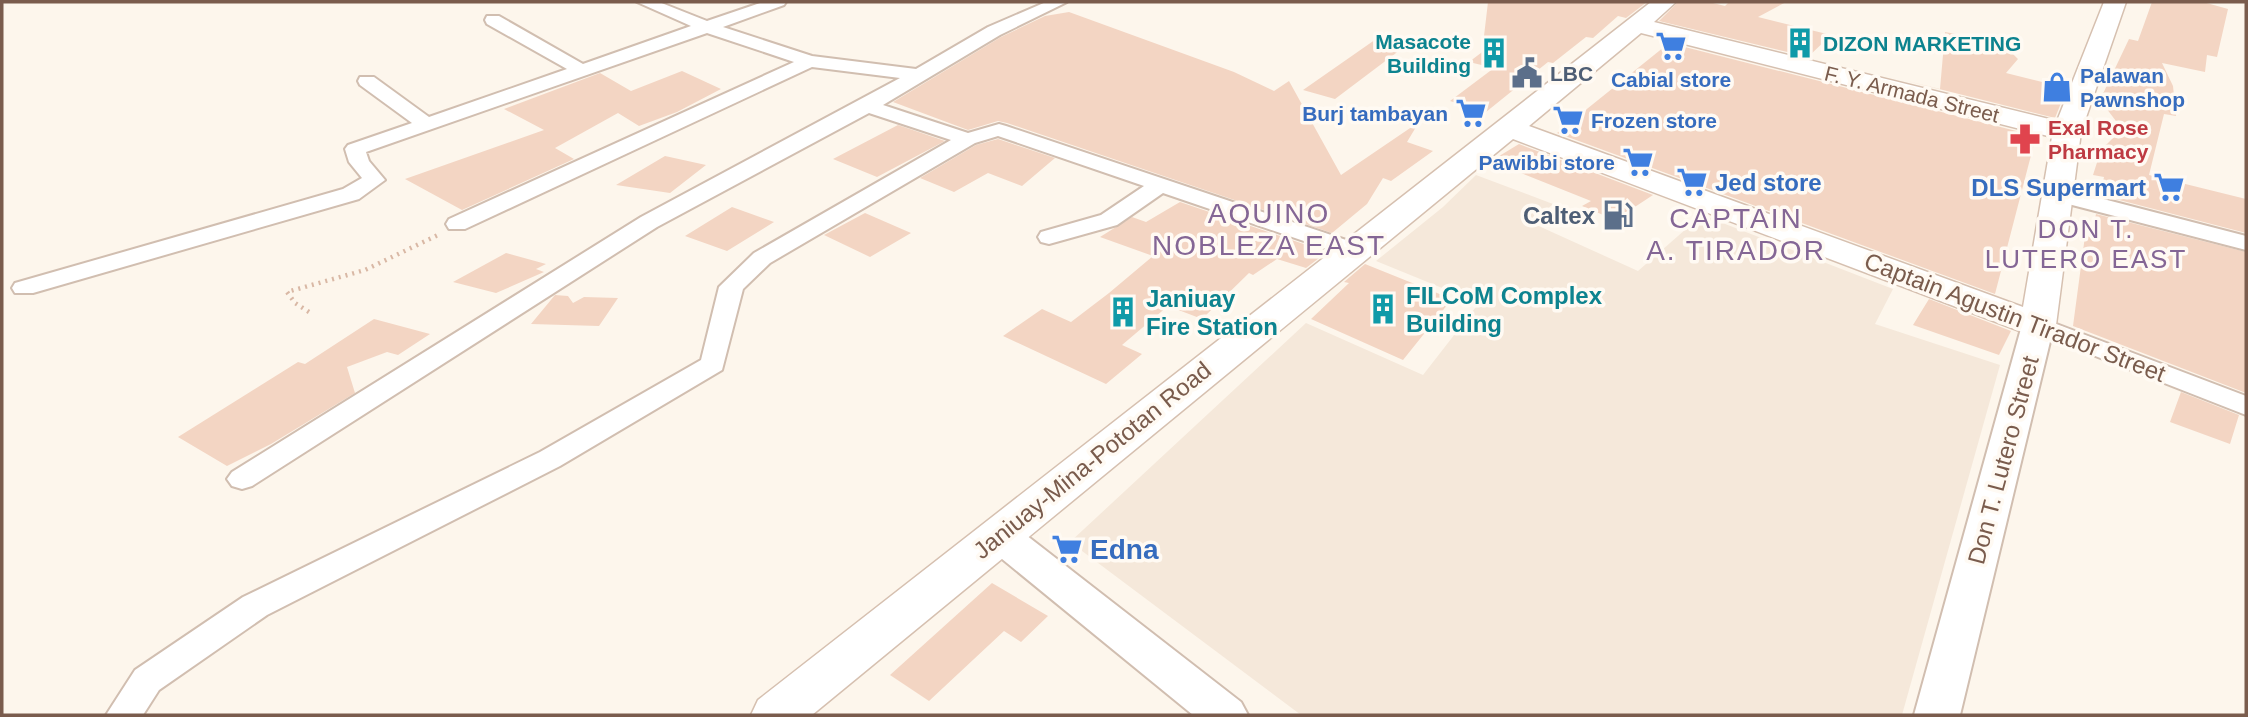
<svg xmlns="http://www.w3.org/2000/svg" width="2248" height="717" font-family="Arial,sans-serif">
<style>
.residential{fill:#f5e8da}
.building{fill:#f3d5c3}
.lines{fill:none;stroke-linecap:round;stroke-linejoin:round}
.minor-casing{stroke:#d1beb0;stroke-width:4}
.tertiary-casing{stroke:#d1beb0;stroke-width:4}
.secondary-casing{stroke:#d6c0b0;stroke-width:3}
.path{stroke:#d9b8a5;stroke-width:4.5;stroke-dasharray:2 5;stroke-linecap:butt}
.minor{fill:#fff;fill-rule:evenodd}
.tertiary{fill:#fff;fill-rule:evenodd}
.secondary{fill:#fff;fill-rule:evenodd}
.labels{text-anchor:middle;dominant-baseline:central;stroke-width:7;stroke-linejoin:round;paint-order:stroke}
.far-culture-label{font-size:21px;font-weight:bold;fill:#0d838f;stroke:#fffaf3;text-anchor:end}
.far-service-label{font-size:21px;font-weight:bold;fill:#4e5e75;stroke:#fffaf3;text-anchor:start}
.far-shop-label{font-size:21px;font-weight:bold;fill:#366cbe;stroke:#fffaf3;text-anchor:start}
.far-street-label{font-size:21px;fill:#7a5c4d;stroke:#fffaf3}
.far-health-label{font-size:21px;font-weight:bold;fill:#be3a42;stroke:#fffaf3;text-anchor:start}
.shop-label{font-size:24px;font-weight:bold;fill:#366cbe;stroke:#fffaf3;text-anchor:start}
.service-label{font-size:24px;font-weight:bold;fill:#4e5e75;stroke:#fffaf3;text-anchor:end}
.culture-label{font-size:24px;font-weight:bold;fill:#0d838f;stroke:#fffaf3;text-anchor:start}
.street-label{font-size:24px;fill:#7a5c4d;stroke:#fffaf3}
.neighbourhood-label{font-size:26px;letter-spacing:2px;fill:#846695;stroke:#fffaf3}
.quarter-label{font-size:28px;letter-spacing:2px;fill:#846695;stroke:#fffaf3}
.near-shop-label{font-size:28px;font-weight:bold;fill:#366cbe;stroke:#fffaf3;text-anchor:start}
</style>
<rect width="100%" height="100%" fill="#fdf6ec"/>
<path class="residential" d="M1476,175l77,29 -21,19 106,48 64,-56 191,74 -18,35 125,41 -98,350h-601l-231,-173 236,-219 117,52 56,-72 -103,-42 67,-54z"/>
<path class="building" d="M1488,2h159l-21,16 -8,-2 -25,22 -7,-1 -33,26 -5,-1 -62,50 -36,-11 44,-33 -25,-6 29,-22 -14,-4z
M1678,2h31l16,4 4,-4h57l-28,15 73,18 -23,22 -149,-36z
M2152,2h51l25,7 -11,48 -10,-2 -2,17 -43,-9 11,23 3,30 -12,-2 -15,61 97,24v34l-146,-38 4,-18 -11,-2 8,-25 21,-21 -22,-29 29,-61 9,2z
M1069,12l165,60 40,19 15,-10 52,94 78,-53 -12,20 26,9 -42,30 -8,-3 -16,26 -35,29 -325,-110 -9,-2 -30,9 -75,-28 108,-65 44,-21z
M1945,32l33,6 30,11 10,10 -12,14 61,15 -12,30 -152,-38 37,9z
M1379,37l29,7 -73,55 -32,-9z
M1669,43l367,93 -41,158 -438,-161z
M682,71l39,18 -44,23 -38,14 -21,-13 -63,35 19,11 -112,51 -57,-31 139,-49 -40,-21 96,-36 31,18z
M898,125l47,16 -68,36 -44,-18z
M998,139l57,19 -33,28 -34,-13 -34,19 -34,-14 56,-33z
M1519,144l134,51 -38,25 -33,-14 9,-5 -100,-40z
M665,156l41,9 -36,28 -54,-8z
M1180,202l147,50 -21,16 -29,-9 -24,16 -4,-2 -47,46 -34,-13 -46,39 20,9 -36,30 -103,-48 39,-27 29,13 38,-29 44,-37 -53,-19 32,-20 14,5z
M732,207l42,15 -47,29 -42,-15z
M865,213l46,20 -41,24 -46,-22z
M2096,214l150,38v141l-173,-67 12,-90 6,1z
M506,253l40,11 -10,5 8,3 -48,21 -43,-11z
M1365,264l87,35 -49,61 -92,-41 38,-36 -5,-1z
M555,295l13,1 5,7 11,-6 34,1 -19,28 -68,-2z
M1929,299l82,32 -12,24 -86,-30z
M374,319l56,15 -32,21 -11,-3 -40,15 8,26 -84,51 -44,22 -49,-29 120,-75 7,2z
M2181,392l58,23 -9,29 -60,-22z
M992,583l56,33 -27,26 -17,-11 -75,70 -39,-26z"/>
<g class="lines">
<g class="minor-casing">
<path id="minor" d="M637,2h22l48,19 56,-19h23l-2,3 -61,22 89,29 104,13 72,-42 58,-25h21l-67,33 -117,70 85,28 31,-9 7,2 355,119 4,5 -4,5h-16l-182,-62 -46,32 -68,19 -8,-2 -3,-5 3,-5 60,-17 43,-29 -146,-50 -23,7 -205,120 -27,26 -21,81 -162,96 -293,149 -108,75 -16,25h-37l29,-45 108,-73 297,-145 161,-92 18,-73 35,-34 197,-113 -82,-27 -212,114 -405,259 -10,3 -10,-3 -5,-7 5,-7 409,-255 259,-139 -88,-11 -347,162h-16l-3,-5 3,-5 345,-157 -87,-29 -341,119 3,9 16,19 -26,19 -326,94h-18l-3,-5 3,-5 328,-94 19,-11 -13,-16 -4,-13 3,-4 64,-22 -52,-38 -2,-4 2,-4h14l55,40 138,-48 -80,-45 -2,-4 2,-4h12l84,48 108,-38z
M2057,187l189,49v14l-197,-51 -3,-5z
M2038,317l208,79v19l-217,-85 -4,-5 4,-5z"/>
</g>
<g class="tertiary-casing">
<path id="tertiary" d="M2038,315l11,3 5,7 -94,390h-46l108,-390 5,-7z
M999,521l14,4 228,177 7,13h-55l-208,-170 -6,-10 6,-10z"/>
</g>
<g class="secondary-casing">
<path id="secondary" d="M1651,2h25l-22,20 403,99 47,-119h22l-45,130 -25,193 -5,8 -13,3 -13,-3 -512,-194 -701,576h-61l7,-15zM1641,33l411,104 -29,170 -494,-181z"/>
</g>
<path class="path" d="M309,312l-14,-9 -8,-11 78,-22 73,-35"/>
<use href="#minor" class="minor"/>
<use href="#tertiary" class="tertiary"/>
<use href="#secondary" class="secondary"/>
</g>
<defs>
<g id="building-bare" transform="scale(2.415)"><path d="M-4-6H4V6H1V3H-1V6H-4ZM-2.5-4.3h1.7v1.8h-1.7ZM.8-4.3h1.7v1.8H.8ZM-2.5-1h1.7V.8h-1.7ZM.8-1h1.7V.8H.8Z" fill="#0f9aa8" stroke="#fffaf3" stroke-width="2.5" paint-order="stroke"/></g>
<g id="supermarket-bare" transform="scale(2.415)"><path d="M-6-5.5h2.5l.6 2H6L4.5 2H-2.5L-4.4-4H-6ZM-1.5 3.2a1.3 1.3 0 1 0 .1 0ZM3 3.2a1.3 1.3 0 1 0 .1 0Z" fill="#3f7fe0" stroke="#fffaf3" stroke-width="2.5" paint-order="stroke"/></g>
<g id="civic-bare" transform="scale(2.415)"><path d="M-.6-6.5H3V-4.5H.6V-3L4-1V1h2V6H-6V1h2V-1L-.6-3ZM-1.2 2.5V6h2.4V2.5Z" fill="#5c6f8a" stroke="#fffaf3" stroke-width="2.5" paint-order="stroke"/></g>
<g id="shop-bare" transform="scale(2.415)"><path d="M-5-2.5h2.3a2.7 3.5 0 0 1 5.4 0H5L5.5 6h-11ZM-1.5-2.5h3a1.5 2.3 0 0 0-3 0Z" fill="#3f7fe0" stroke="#fffaf3" stroke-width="2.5" paint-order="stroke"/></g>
<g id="pharmacy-bare" transform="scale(2.415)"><path d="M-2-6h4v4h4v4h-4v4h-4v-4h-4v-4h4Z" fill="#e0444e" stroke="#fffaf3" stroke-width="2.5" paint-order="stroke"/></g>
<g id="fuel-bare" transform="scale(2.415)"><path d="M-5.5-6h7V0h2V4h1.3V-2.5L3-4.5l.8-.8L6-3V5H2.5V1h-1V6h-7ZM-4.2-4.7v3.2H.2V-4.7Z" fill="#5c6f8a" stroke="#fffaf3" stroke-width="2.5" paint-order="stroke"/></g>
</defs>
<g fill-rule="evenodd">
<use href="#building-bare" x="1800" y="43"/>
<use href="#supermarket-bare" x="1671" y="46"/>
<use href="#building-bare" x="1494" y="53"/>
<use href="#civic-bare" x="1527" y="73"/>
<use href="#shop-bare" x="2057" y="87"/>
<use href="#supermarket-bare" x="1471" y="113"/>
<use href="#supermarket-bare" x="1568" y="120"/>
<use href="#pharmacy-bare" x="2025" y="139"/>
<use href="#supermarket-bare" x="1638" y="162"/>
<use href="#supermarket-bare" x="1692" y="182"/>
<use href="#supermarket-bare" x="2169" y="187"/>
<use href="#fuel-bare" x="1618" y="215"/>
<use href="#building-bare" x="1383" y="309"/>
<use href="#building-bare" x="1123" y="312"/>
<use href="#supermarket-bare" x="1067" y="549"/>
</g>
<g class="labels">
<g class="far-culture-label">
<text x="1471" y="41">Masacote<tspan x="1471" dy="24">Building</tspan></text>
<text x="1823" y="43" text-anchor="start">DIZON MARKETING</text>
</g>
<g class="far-service-label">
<text x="1550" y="73">LBC</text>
</g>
<g class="far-shop-label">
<text x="2080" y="75">Palawan<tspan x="2080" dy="24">Pawnshop</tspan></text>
<text x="1671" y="79" text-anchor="middle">Cabial store</text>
<text x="1448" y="113" text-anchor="end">Burj tambayan</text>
<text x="1591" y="120">Frozen store</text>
<text x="1615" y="162" text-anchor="end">Pawibbi store</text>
</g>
<g class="far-street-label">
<text transform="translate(1912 94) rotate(14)">F. Y. Armada Street</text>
</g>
<g class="far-health-label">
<text x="2048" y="127">Exal Rose<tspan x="2048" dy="24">Pharmacy</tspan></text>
</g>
<g class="shop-label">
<text x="1715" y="182">Jed store</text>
<text x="2146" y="187" text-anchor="end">DLS Supermart</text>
</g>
<g class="service-label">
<text x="1595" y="215">Caltex</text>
</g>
<g class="culture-label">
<text x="1406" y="295">FILCoM Complex<tspan x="1406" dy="28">Building</tspan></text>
<text x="1146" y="298">Janiuay<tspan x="1146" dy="28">Fire Station</tspan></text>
</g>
<g class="street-label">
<text transform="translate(2015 317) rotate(21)">Captain Agustin Tirador Street</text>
<text transform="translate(1092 460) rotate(-39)">Janiuay-Mina-Pototan Road</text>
<text transform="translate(2003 460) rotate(-75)">Don T. Lutero Street</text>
</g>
<g class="neighbourhood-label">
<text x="2086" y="229">DON T.<tspan x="2086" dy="30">LUTERO EAST</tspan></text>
</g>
<g class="quarter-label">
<text x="1269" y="213">AQUINO<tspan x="1269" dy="32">NOBLEZA EAST</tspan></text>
<text x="1736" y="218">CAPTAIN<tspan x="1736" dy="32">A. TIRADOR</tspan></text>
</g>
<g class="near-shop-label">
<text x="1090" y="549">Edna</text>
</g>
</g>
<rect width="2248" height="717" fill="none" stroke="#7a5c4d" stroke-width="7"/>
</svg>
